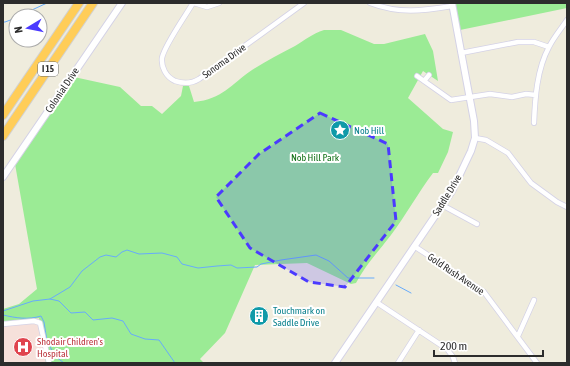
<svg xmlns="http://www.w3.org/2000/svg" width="570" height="366" font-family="'Asap Condensed',sans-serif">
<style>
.medical{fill:#f6e0da}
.green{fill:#9beb95}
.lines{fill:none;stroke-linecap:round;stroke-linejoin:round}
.stream{stroke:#67abfb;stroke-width:1}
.street-casing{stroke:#d4d2e6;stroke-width:6}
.secondary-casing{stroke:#d4d2e6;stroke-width:8}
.highway-casing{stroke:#d1d1d1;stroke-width:10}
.street{stroke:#fff;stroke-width:4.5}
.secondary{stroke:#fff;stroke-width:6}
.highway{stroke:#ffcd58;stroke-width:8}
.marked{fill:#4b3aff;fill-opacity:0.2;stroke:#4b3aff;stroke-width:3;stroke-dasharray:8 5;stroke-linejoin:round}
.labels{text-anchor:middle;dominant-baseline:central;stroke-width:4;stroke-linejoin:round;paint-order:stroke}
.shield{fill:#fff;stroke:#6b6b6b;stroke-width:1}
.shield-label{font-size:9px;font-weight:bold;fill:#2c2c2c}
.street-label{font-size:10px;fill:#2c2c2c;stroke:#fff}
.culture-label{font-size:10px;fill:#0d838f;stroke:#fff;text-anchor:start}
.park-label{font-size:10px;fill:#137219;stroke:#fff}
.health-label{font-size:10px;fill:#be3a42;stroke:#fff;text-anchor:start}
</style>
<rect width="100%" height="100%" fill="#efecdd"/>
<path class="medical" d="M39,318l7,45h-43v-44z"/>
<path class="green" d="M455,3h112v5l-107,22z
M324,30h17l33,14h10l41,-10 8,17 5,30 -15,-10 -15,27 35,31 10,3 -5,20 -10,21h-5c-15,20 -27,42 -42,62 -13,17 -24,28 -35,48l-5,1 -44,-21 -52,2 -30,68 -25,26 4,4h-158l-7,-45 -36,5v-14l16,-5 18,-15 -22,-125 59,-87 46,10 21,19h11l10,8 19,-18 2,-10h6l5,16c29,-3 36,-17 58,-32 14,-9 28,-16 43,-24 10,-6 17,-12 29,-16z"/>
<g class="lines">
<path class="stream" d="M19,16l28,-13
M3,22h2l11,-4
M396,285l15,8
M50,299l9,2 12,12 14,-1 8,8 19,-2 11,3 8,13 14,5 14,1 16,23
M3,311l30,-10 17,-2 20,-12 12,-16 18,-14 6,-2 10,2 6,-5 5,-2 12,4 23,-1 15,4 5,7 16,4 19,-2 14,-1 6,3 20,-1 4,-3 20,-4 35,-5 13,6 19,17h26
M3,315c13,3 25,5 38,1l3,6 3,19 8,15 9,7"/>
<g class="street-casing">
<path id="street" d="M193,3c-7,12 -29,43 -31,55 -1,9 4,19 13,23 9,3 16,3 24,-2l105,-76
M194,3l13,4 12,-4
M370,3c29,11 52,8 82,3
M461,53l57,-11h16l15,5
M417,76l34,24 39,-6 22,3 14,-3 10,1
M424,81l5,-6
M534,123c1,-25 3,-54 15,-76 5,-10 12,-18 18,-27
M475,138l11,2 22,13 23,30 26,19 10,5
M442,205l35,19
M414,246l70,46 53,71
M376,302l71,47 6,8 2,6
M3,324l31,-3 6,2 9,40
M518,336l16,-36
M398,363l21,-33"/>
</g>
<g class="secondary-casing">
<path id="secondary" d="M3,177l119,-174
M335,363l117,-172 19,-40 4,-13 -1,-17 -22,-118"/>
</g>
<g class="highway-casing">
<path id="highway" d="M3,115l76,-112
M3,136l90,-133"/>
</g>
<use href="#street" class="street"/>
<use href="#secondary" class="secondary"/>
<use href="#highway" class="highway"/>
</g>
<path class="marked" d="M320,113l68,31 8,77 -51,66 -36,-5 -59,-34 -34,-51 43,-43z"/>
<defs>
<g id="sight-disc" transform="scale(1)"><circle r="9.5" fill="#0f9aa8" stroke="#fff"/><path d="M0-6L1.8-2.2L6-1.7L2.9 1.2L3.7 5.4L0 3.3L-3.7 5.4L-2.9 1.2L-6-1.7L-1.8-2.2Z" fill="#fff"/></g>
<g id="building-disc" transform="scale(1)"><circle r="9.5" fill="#0f9aa8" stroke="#fff"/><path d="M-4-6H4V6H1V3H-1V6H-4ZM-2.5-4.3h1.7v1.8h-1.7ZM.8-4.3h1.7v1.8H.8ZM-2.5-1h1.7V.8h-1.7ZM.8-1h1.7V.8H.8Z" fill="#fff"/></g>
<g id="hospital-disc" transform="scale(1)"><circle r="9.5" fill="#e0444e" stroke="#fff"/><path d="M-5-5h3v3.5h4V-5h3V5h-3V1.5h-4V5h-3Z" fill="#fff"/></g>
</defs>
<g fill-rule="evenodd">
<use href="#sight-disc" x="340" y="130"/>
<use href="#building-disc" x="259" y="316"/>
<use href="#hospital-disc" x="23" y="347"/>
</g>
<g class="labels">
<rect class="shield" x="38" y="62" width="20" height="14" rx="3"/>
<g class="shield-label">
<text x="48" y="69">I 15</text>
</g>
<g class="street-label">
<text transform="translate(224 61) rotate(-36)">Sonoma Drive</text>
<text transform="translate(62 90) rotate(-56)">Colonial Drive</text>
<text transform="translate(447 195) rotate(-59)">Saddle Drive</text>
<text transform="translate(456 274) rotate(34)">Gold Rush Avenue</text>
</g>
<g class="culture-label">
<text x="354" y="130">Nob Hill</text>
<text x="273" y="310">Touchmark on<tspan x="273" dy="12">Saddle Drive</tspan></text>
</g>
<g class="park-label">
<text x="315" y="157">Nob Hill Park</text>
</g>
<g class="health-label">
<text x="37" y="341">Shodair Children's<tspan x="37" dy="12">Hospital</tspan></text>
</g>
</g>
<rect width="570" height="366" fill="none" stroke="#2c2c2c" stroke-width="8"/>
<g transform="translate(28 28) rotate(260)"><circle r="19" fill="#ffffff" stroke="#ababab"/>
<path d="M0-3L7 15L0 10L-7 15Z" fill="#4b3aff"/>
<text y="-6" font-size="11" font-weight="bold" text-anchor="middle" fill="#2c2c2c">N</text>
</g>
<path d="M434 350v6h109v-6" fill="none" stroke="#2c2c2c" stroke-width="2"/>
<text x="440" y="350" font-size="12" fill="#2c2c2c" stroke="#ffffff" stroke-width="3" paint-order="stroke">200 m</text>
</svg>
